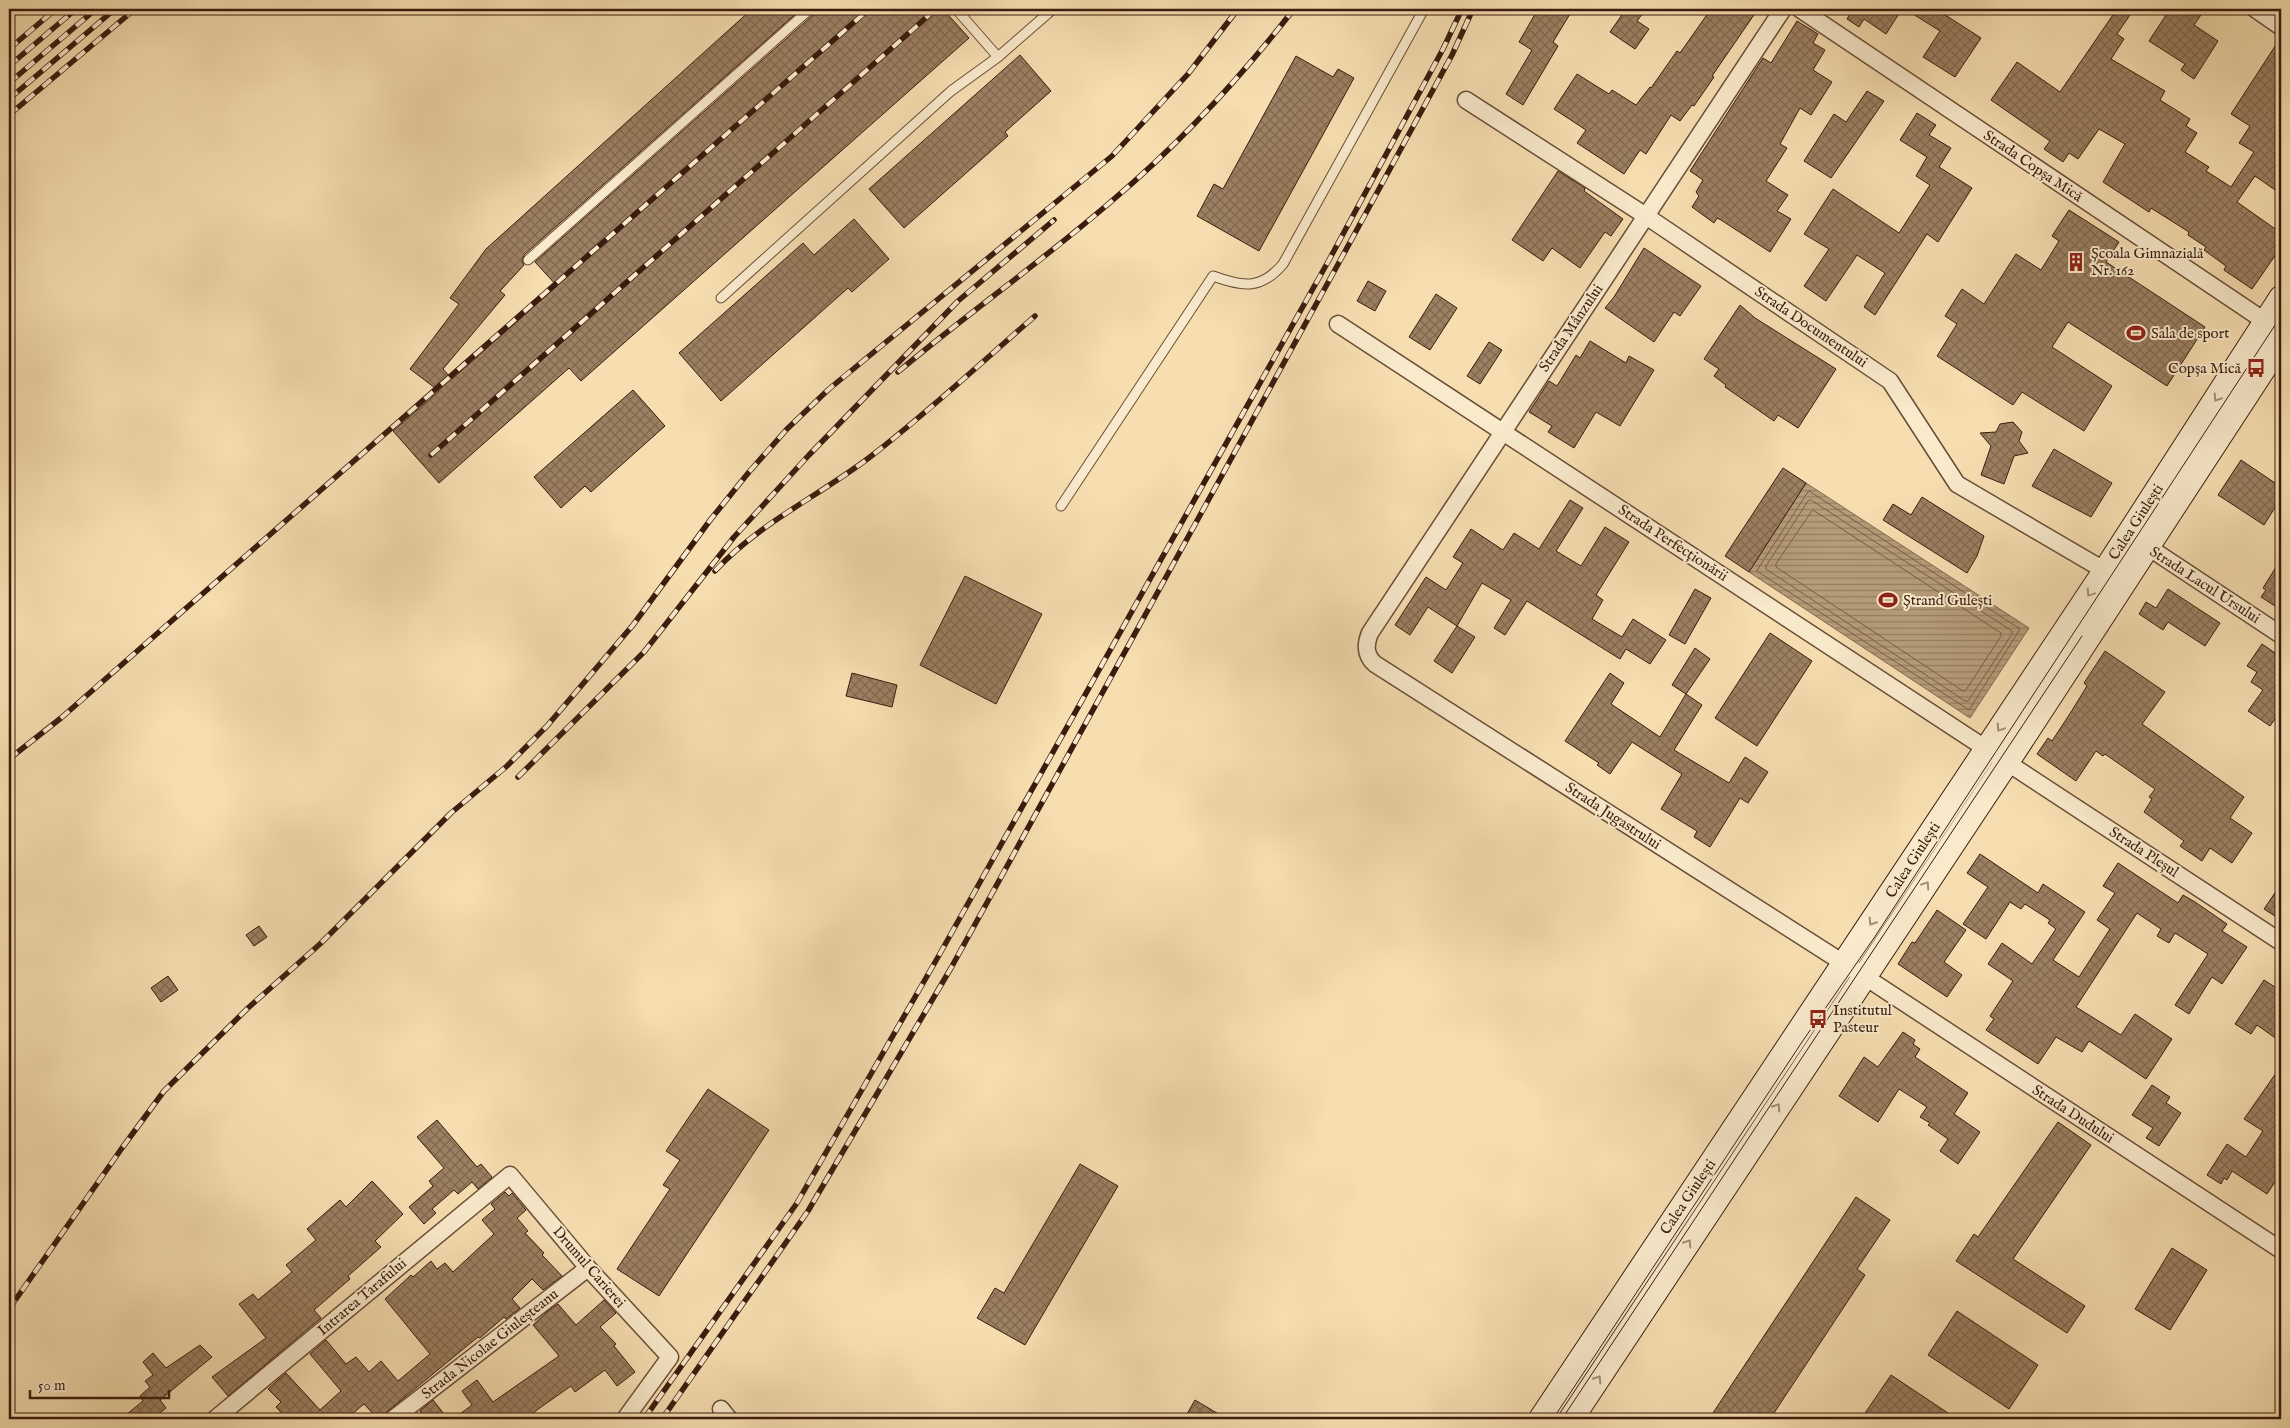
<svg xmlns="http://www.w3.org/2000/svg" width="2290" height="1428" font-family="'IM FELL English',serif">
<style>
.water{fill:url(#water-rules);stroke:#85684e}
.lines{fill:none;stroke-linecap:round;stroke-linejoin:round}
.shore{stroke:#785c43;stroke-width:1}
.building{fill:url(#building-cross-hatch);stroke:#3b1b0d}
.service-casing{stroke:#6a4c36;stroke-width:11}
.minor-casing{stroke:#6a4c36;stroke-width:19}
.secondary-casing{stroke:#3b1b0d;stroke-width:26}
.service{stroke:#f9eacc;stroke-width:9}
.minor{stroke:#f9eacc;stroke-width:16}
.secondary{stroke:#f9eacc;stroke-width:24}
.tram{stroke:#3b1b0d;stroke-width:1}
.rail-casing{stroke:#3b1b0d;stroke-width:5.5}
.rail{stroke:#f9eacc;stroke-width:4;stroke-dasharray:11;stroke-linecap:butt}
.oneway{stroke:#a48d76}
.labels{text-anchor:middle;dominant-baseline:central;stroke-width:4;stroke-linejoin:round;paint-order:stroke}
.street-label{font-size:15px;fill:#3b1b0d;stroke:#f9eacc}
.poi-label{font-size:15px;fill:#3b1b0d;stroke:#f9eacc;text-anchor:start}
</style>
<defs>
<pattern id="water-rules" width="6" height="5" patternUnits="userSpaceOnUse" patternTransform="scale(1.25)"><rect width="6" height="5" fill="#b69c79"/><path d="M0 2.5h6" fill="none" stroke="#957e62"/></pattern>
<pattern id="building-cross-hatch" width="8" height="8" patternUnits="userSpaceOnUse" patternTransform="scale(1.25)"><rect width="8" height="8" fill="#9c8062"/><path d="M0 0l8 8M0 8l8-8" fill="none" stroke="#80684f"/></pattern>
</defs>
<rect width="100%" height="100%" fill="#f6deb1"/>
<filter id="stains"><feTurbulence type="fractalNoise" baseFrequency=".004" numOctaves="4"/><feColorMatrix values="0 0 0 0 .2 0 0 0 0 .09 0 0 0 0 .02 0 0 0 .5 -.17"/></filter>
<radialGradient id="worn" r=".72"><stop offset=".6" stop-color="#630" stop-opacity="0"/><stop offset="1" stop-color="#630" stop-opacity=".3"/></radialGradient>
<path class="water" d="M1806,483l223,145 -59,90 -221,-146z"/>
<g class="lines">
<path class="shore" d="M1809,491l211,138 -51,81 -212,-139z
M1811,500l201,131v3l-44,67h-3l-199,-132v-3l42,-65z
M1813,510l188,123v3l-35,54 -3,1 -187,-124v-3z"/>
</g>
<path class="building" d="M752,9h49l-277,246 -2,6 2,4 -24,26 5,4 -62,74 9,10 105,-93 -22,-24 279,-248 2,-5h127l26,29 -388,343 -12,-13 -130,115 -46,-52 46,-40 -29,-22 49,-65 -9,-6 36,-49z
M1538,9h35l-20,33 5,4 -35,59 -17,-11 26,-44 -13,-8z
M1626,9h20l-9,12 12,8 -14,20 -25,-17z
M1711,9h47l-46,67 2,1 -20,29 -2,-1 -12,16 -9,-6 -25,39 -6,-4 -16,24 -47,-31 9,-13 -32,-21 23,-35 32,20 3,-4 24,15 14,-18 1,1 26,-37 3,2z
M1849,9h53l-16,25 -22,-15 -5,8 -12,-8 5,-8z
M1905,9h31l45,29 -26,39 -32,-20 17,-26z
M2117,9h17l-17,25 7,5 -13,20 54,32 -5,9 30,19 -4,7 11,7 -12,19 24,15 -3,4 25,16 23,-35 -15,-9 11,-17 -19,-12 50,-77v157l-26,-18 -18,26 44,31v14l-29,42 -28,-19 2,-4 -22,-16 2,-3 -18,-12 1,-3 -38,-24 -2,4 -46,-30 22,-38 -26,-15 -21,30 -9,-6 -6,9 -19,-13 6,-8 -59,-41 26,-38 43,30z
M2170,9h35l-11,16 24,16 -24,38 -13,-9 4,-6 -36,-23z
M1797,21l21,13 -5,9 12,7 -12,20 19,12 -21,33 -11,-7 -20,36 7,4 -21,33 22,14 -11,16 14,8 -21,33 -49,-32 -4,-2 -3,5 -22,-16 7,-11 -3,-4 7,-12 -13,-9 73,-113 8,5z
M1020,55l31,36 -46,41 3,4 -104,92 -35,-39z
M1296,56l37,21 5,-8 16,9 -95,173 -62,-35 17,-32 9,5z
M1867,91l17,10 -53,77 -27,-17 30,-47 12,8z
M1917,113l19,12 -7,10 22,13 -12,19 33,21 -34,54 -11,-8 -52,81 -11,-8 21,-34 -28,-18 -31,46 -22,-15 25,-37 -25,-15 29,-45 66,44 31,-48 -14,-9 11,-19 -27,-17z
M1558,171l27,17 -1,3 39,28 -12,17 -6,-4 -25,36 -28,-20 -9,13 -31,-21z
M2069,210l50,32 -13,20 99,65 -38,59 -99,-64 -16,25 60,39 -28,45 -62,-39 -9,13 -76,-49 20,-32 -12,-8 17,-27 22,15 32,-50 25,16 18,-29 -7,-5z
M854,219l35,40 -37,33 -4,-4 -127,113 -42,-48 124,-110 11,12z
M1644,248l57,38 -21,30 -6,-4 -20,30 -49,-34 9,-11z
M1368,281l18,10 -11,20 -18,-10z
M1436,294l21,14 -27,42 -21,-13z
M1740,305l15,13 81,51 -38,59 -20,-13 -4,6 -49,-34 1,-2 -12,-9 5,-7 -15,-10z
M1590,341l36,22 3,-7 25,14 -34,56 -24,-14 -22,36 -26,-16 4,-6 -23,-14 20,-31 8,5 19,-31 4,3z
M1489,342l13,8 -22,34 -13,-8z
M633,390l32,36 -74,66 -6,-6 -24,22 -27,-31z
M2013,422l9,10 -3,9 9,12 -14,3 -10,28 -23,-9 10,-29 -11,-13 16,-1 4,-8z
M2054,449l58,34 -21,34 -59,-31z
M2241,460l40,27v11l-17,27 -46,-30z
M1783,468l23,15 -57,89 -24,-16z
M1922,497l62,39 -7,20 -10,17 -84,-53 10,-16 18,11z
M1570,500l13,8 -27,43 25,15 24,-39 24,15 -33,53 7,5 -11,19 30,18 11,-18 33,21 -16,24 -24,-15 -6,10 -93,-58 -22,34 -11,-7 17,-28 -29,-17 -25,43 -29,-19 -18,28 -15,-10 31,-48 20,13 17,-27 -10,-6 18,-28 32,21 11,-17 25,16z
M2281,559v51l-20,-13 5,-7 -3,-2z
M965,576l77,38 -46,90 -76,-39z
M1695,589l16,9 -26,46 -16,-9z
M2168,589l52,34 -15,23 -37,-24 -5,8 -24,-16 7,-12 10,6z
M1457,626l18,11 -23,36 -18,-12z
M1770,633l42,28 -55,85 -42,-28z
M2262,644l19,13v53l-11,16 -22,-15 15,-21 -12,-8 6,-10 -10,-6z
M1695,648l15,11 -24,35 -14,-9z
M2105,651l60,41 -23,32 102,73 -14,21 22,15 -20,30 -22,-15 -8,13 -22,-15 4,-5 -40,-29 8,-13 -3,-2 6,-8 -50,-35 -2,2 -7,-5 -20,30 -39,-27 11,-16 4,3 19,-29 16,-26 -3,-3z
M852,673l45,12 -5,22 -46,-11z
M1610,673l14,10 -13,21 49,33 26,-43 16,11 -28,45 55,33 16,-26 23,15 -20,31 -8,-5 -30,49 -16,-10 3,-6 -36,-22 21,-35 -50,-32 -22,32 -13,-9 2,-2 -34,-22z
M1980,854l58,39 5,-9 42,28 -32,48 26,17 31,-48 -13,-9 18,-27 -12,-7 15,-23 60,40 5,-8 12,7 32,22 -5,7 25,16 -25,37 -10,-7 -23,37 -14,-9 33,-51 -33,-21 -6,10 -12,-7 4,-7 -24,-16 -61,94 45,28 14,-21 37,25 -26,40 -57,-38 -7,11 -26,-15 -18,27 -52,-34 8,-11 -4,-3 23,-35 -25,-17 14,-21 30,21 24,-35 -8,-6 2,-3 -25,-16 -4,5 -11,-7 -24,37 -23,-15 25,-37 -21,-14z
M2281,884v36l-17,-11z
M1937,910l29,20 -22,32 18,13 -15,22 -49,-33 14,-22 3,1z
M259,926l8,11 -13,9 -8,-11z
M168,976l10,14 -17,12 -10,-14z
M2264,980l17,11v51l-24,-17 -6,9 -16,-10z
M1903,1032l12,8 -2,4 7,5 -5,8 53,36 -14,21 26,18 -22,32 -18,-13 8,-12 -20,-14 2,-2 -10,-6 7,-10 -28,-18 -21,33 -39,-26 25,-39 14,10z
M2281,1066v69l-6,9 6,4v25l-14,21 -35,-23 -5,9 -3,-2 -3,6 -14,-9 20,-31 19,13 17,-26 -19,-12z
M2152,1085l18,12 -4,6 15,10 -22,33 -13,-8 7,-10 -21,-13z
M708,1089l61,41 -110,166 -42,-27 53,-80 -7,-4 17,-25 -14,-9z
M437,1120l40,47 4,-3 11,13 -14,12 -6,-7 -14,12 -4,-4 -22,19 4,4 -12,11 -15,-17 24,-21 -4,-5 15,-13 -27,-31z
M2058,1122l33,23 -78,114 72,47 -18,27 -111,-72 18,-27 4,3z
M1080,1164l38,22 -93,159 -48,-27 18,-30 9,5z
M372,1181l31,33 -28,27 6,6 -33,29 2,3 -36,31 7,8 -93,78 -16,-19 54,-39 -27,-34 14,-10 5,6 34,-28 -6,-7 30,-25 -9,-11 33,-29 6,7z
M505,1192l4,4 3,-3 14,17 -9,8 11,13 -3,2 19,20 -2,2 20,21 -19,14 -11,-11 -20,20 8,9 -14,11 -2,-2 -24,21 -2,-1 -100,82 -14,-15 -18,15h-59l-11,-12 5,-5 -13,-13 18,-16 34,37 21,-19 -31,-37 16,-14 20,24 10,-7 13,15 12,-11 17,20 32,-27 -45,-55 26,-24 2,2 18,-16 6,8 8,-6 8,9 41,-38 -12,-14 13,-11 -4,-5z
M1856,1197l34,23 -33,49 8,6 -95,144h-61z
M2172,1248l35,22 -37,60 -35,-21z
M604,1300l12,13 -16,14 16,17 -2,2 21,26 -18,14 -12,-16 -30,22 -4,-6 -37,26 5,7h-86l19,-14 -10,-14 15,-11 16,22 66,-46 -26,-31 15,-14 10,-7 18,21z
M1957,1311l81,54 -29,44 -81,-54z
M200,1345l12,12 -52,43 6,8 -13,11h-32l22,-18 -3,-5 10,-9 -5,-6 8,-6 -10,-13 10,-9 13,15z
M1891,1375l66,44h-96z
M433,1400l15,19h-22l-6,-8z
M1195,1400l32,19h-43z"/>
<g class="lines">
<g class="service-casing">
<path id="service" d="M956,9l42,48
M528,260l282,-251
M721,298l230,-207 47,-34 55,-48
M1061,506l152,-230c30,11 48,14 70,-12l141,-255"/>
</g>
<g class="minor-casing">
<path id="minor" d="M1783,9l-413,624c-5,12 -5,22 5,31l484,309 422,277
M1800,9l481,323
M2255,9l26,18
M1466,100l180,116 244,165 67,103 157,92
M1338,324l943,618
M2139,541l142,94
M721,1409l8,10
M215,1419l295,-244 78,93 82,89 -45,62
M393,1419l195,-151"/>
</g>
<g class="secondary-casing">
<path id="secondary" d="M1541,1419l564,-848 176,-273
M1571,1419l436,-657 274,-420"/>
</g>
<use href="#service" class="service"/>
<use href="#minor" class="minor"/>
<use href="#secondary" class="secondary"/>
<path class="tram" d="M1553,1419l249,-377 72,-104 407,-622
M1562,1419l520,-783"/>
<g class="rail-casing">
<path id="rail" d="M9,49l47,-40
M9,66l67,-57
M9,83l87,-74
M9,99l106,-90
M9,115l126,-106
M898,372c70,-59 146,-112 216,-173 66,-56 127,-122 180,-190
M431,455l505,-446
M715,571c44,-48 104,-75 155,-114 57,-44 111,-94 165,-141
M9,759l52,-41 808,-709
M518,777l126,-125 90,-115 75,-82 149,-154 96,-81
M9,1309l113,-161 42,-57 84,-83 72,-64 131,-131 56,-47 40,-40 86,-101 78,-106 38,-47 38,-43 42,-40 283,-233 76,-82 50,-65
M644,1419l153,-216 141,-246 391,-697 114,-211 19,-40
M662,1419l146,-208 143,-243 385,-700 116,-213 21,-46"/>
</g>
<use href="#rail" class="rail"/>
</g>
<defs><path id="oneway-chevron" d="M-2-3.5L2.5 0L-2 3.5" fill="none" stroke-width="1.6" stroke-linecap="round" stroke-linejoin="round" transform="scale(1.25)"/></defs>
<g class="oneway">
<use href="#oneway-chevron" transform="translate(2217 398) rotate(123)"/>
<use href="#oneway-chevron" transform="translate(2090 593) rotate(124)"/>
<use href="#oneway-chevron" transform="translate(2000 728) rotate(124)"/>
<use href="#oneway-chevron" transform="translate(1926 885) rotate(-56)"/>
<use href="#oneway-chevron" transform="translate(1872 922) rotate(123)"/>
<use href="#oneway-chevron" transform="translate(1777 1107) rotate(-57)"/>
<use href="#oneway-chevron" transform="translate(1688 1243) rotate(-57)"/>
<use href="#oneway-chevron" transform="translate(1598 1379) rotate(-57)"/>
</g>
<defs>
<g id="building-bare" transform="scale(1.5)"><path d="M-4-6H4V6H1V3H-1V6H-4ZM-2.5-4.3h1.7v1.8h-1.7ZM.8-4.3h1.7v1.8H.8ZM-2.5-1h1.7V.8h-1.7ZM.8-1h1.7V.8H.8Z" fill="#8f2418" stroke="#f9eacc" stroke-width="2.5" paint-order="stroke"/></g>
<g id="stadium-bare" transform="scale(1.5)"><path d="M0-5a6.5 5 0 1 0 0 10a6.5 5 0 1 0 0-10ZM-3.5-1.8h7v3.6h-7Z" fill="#8f2418" stroke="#f9eacc" stroke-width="2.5" paint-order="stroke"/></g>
<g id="bus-bare" transform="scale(1.5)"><path d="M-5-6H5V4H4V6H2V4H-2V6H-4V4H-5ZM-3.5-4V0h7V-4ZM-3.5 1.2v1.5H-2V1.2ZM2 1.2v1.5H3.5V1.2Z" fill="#8f2418" stroke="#f9eacc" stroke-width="2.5" paint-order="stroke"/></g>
</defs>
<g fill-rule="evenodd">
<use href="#building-bare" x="2076" y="262"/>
<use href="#stadium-bare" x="2136" y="333"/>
<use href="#bus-bare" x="2256" y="368"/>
<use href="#stadium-bare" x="1888" y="600"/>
<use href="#bus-bare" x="1818" y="1019"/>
</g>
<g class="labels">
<g class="street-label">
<text transform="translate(2033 166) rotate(34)">Strada Copșa Mică</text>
<text transform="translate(1811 327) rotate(34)">Strada Documentului</text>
<text transform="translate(1571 328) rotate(-56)">Strada Mânzului</text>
<text transform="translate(2136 522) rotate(-57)">Calea Giulești</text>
<text transform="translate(1673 543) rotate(33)">Strada Perfecționării</text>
<text transform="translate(2205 585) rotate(33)">Strada Lacul Ursului</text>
<text transform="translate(1613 816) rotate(33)">Strada Jugastrului</text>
<text transform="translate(2144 852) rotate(33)">Strada Pleșul</text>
<text transform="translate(1913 860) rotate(-57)">Calea Giulești</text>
<text transform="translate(2073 1114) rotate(33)">Strada Dudului</text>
<text transform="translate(1688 1197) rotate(-56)">Calea Giulești</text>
<text transform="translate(589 1267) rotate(49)">Drumul Carierei</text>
<text transform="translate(362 1297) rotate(-40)">Intrarea Tarafului</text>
<text transform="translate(490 1344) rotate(-38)">Strada Nicolae Giuleșteanu</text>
</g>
<g class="poi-label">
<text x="2091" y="253">Școala Gimnazială<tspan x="2091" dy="17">Nr. 162</tspan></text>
<text x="2151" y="333">Sala de sport</text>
<text x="2241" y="368" text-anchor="end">Copșa Mică</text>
<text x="1903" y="600">Ștrand Gulești</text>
<text x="1833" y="1010">Institutul<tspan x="1833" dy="17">Pasteur</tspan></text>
</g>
</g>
<rect width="2290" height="1428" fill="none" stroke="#f6deb1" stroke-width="30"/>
<rect x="10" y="10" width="2270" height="1408" fill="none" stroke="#3b1b0d" stroke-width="2.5"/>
<rect x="15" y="15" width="2260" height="1398" fill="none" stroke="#3b1b0d"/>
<path d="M30 1390v8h139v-8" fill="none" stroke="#3b1b0d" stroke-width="2.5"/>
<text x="38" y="1390" font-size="15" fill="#3b1b0d" stroke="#f9eacc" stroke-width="4" paint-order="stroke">50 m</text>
<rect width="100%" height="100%" filter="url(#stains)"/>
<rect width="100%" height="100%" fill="url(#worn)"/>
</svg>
